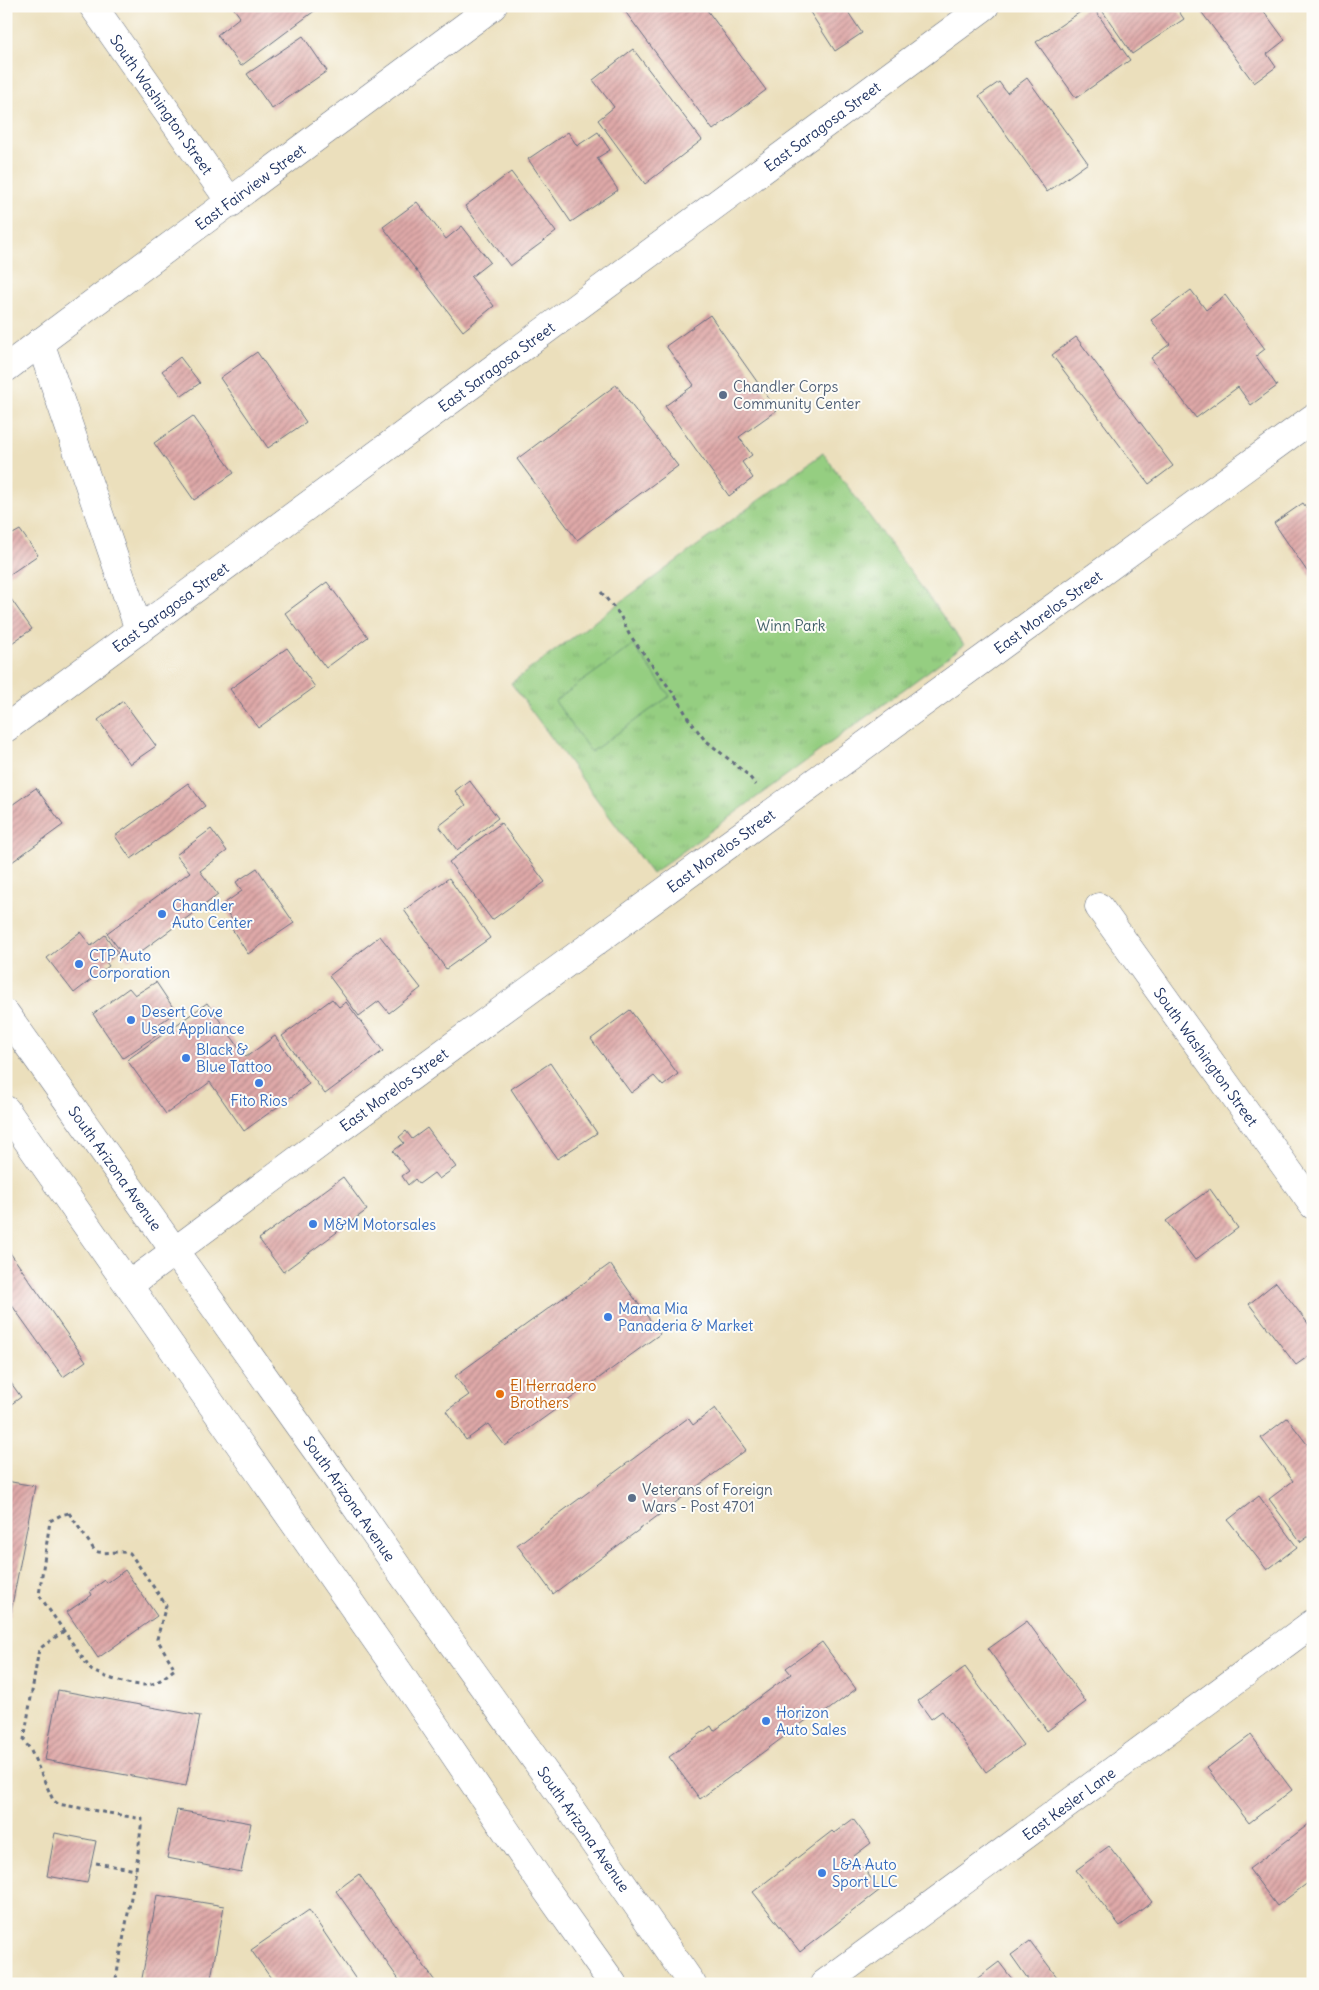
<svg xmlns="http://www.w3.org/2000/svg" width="1319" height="1990" font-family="Delius,sans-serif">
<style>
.park{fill:url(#park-tufts);stroke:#587e70}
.pitch{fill:#95ce81;stroke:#587e70}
.building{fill:url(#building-hatch)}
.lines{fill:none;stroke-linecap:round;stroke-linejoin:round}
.minor-casing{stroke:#646d7f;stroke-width:29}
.major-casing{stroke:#646d7f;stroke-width:29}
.path{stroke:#646d7f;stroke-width:3;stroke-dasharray:4 4;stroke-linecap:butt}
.minor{stroke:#fff;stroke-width:28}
.major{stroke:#fff;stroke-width:28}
.service-dot{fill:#5c6f8a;stroke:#fdfcf7;stroke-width:2}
.shop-dot{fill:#3f7fe0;stroke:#fdfcf7;stroke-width:2}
.food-dot{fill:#e8710a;stroke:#fdfcf7;stroke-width:2}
.labels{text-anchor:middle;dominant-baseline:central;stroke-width:4;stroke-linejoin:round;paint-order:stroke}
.street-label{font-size:15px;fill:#1b2f5e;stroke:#fdfcf7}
.service-label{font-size:15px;fill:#4e5e75;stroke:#fdfcf7;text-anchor:start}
.park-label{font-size:15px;fill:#405f68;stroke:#fdfcf7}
.shop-label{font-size:15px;fill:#366cbe;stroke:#fdfcf7;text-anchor:start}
.food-label{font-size:15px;fill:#c56008;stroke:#fdfcf7;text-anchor:start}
</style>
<defs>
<pattern id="park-tufts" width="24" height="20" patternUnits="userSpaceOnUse" patternTransform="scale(1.25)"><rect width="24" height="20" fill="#95ce81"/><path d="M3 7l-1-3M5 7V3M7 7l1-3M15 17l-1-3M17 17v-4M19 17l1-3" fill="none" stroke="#80b172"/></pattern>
<pattern id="building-hatch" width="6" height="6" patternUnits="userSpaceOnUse" patternTransform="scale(1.25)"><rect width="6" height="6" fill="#dfa9a8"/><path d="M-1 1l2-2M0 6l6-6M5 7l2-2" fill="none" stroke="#b48a8c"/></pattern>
</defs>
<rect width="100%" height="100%" fill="#fdfcf7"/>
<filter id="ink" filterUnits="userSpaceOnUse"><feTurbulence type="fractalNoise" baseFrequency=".02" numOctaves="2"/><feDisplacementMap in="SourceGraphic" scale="10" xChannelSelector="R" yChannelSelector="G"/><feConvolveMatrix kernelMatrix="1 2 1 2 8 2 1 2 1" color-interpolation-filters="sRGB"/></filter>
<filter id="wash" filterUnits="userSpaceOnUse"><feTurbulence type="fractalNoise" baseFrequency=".0096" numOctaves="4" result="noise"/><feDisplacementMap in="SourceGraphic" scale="20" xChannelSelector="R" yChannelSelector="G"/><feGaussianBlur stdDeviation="1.12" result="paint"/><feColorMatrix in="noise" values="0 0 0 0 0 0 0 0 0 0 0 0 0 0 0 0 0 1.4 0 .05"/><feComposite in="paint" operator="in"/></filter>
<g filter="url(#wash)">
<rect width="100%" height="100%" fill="#ebdfbc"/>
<path class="park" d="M823,453l141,192 -312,229 -141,-191z"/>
<path class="pitch" d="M633,645l37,51 -79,56 -36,-51z"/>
<g id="blocks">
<path class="building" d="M232,6h89l-80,60 -24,-31 23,-18z
M621,6h83l62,84 -53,40z
M806,6h38l18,27 -27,18z
M1089,6h3l38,54 -54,38 -40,-56z
M1099,6h76l9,13 -52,35z
M1197,6h63l25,34 -18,14 9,13 -22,16z
M303,36l24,35 -55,38 -25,-35z
M633,49l69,91 -57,44 -47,-64 16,-13 -21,-27z
M1027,78l61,85 -41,29 -68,-96 20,-14 8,11z
M568,132l9,14 21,-14 12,18 -13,8 21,32 -47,32 -43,-63z
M511,172l45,60 -46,34 -45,-60z
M417,202l29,37 16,-13 28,36 -19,15 23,29 -31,25 -80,-104z
M1191,290l15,20 19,-15 40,54 -9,7 21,30 -26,19 -13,-18 -42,31 -45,-60 19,-14 -19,-24z
M710,315l67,95 -38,27 13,18 -10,7 11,16 -24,18 -64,-90 29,-21 -28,-39z
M1076,337l97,129 -24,18 -97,-129z
M257,352l49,70 -38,26 -48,-70z
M180,357l20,26 -18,13 -20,-25z
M616,385l62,81 -101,74 -60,-81z
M193,416l41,57 -40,27 -40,-57z
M1303,503l10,14v63l-39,-57z
M6,528l5,7 9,-5 18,25 -32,22z
M327,582l41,55 -42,31 -41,-55z
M6,592l26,37 -26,18z
M287,648l28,39 -57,41 -28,-39z
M123,701l33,45 -26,18 -32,-44z
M469,780l29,38 -41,32 -18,-24 27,-21 -11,-14z
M188,783l17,23 -74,53 -16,-23z
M36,788l27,37 -51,37 -6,-8v-51l3,4z
M501,823l44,59 -53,38 -43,-58z
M211,829l16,22 -27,20 18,24 -90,66 -21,-28 83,-61 -14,-17z
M257,868l37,55 -46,31 -18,-28 5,-2 -13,-19 20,-14 -6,-9z
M449,878l41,60 -44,31 -42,-59z
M80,932l11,14 14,-11 13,18 -12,9 3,4 -35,27 -27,-35z
M380,936l41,52 -32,25 -10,-12 -20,15 -30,-40z
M156,982l20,30 -20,14 4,7 -37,25 -30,-44 36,-26 6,7z
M332,999l7,8 7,-5 37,49 -58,43 -43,-58z
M207,1003l39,54 29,-21 34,48 -65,47 -34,-49 -44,32 -39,-54z
M630,1010l48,64 -15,12 -9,-10 -23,17 -40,-54z
M550,1063l47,70 -40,26 -46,-70z
M427,1128l29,39 -17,12 -5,-6 -15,11 -4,-5 -7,6 -6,-9 7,-5 -16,-20 11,-8 -5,-6 7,-6 6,8z
M343,1177l24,33 -84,62 -24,-33z
M1210,1189l28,39 -43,32 -29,-39z
M6,1247l80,114 -23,16 -57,-80z
M610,1264l50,70 -155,112 -17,-22 -22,16 -20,-29 23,-16 -14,-19z
M1276,1282l37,48v23l-17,12 -47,-61z
M6,1376l15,21 -15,11z
M715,1408l31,42 -193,144 -36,-49 171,-127 5,7z
M1287,1418l26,34v81l-12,9 -32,-43 24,-18 -32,-43z
M6,1481l29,5 -25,130 -4,-1z
M1259,1496l38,51 -30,23 -39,-50z
M125,1570l32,46 -59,42 -31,-46 25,-17 -2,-4 15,-11 2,3z
M1027,1621l59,81 -39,29 -59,-82z
M822,1642l34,47 -37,28 -3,-4 -116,86 -31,-42 42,-31 3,5 77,-57 -5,-6z
M965,1667l58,78 -37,27 -44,-61 -11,8 -13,-18z
M58,1690l142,26 -14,70 -141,-26z
M1251,1735l41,55 -43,33 -42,-55z
M177,1810l74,13 -10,49 -74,-14z
M853,1819l18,24 -17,13 26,34 -80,62 -47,-60 79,-61 2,2z
M1313,1821v58l-36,27 -28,-37z
M55,1833l41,8 -9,42 -40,-7z
M1109,1846l43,56 -32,24 -44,-56z
M359,1874l78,110h-35l-66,-93z
M157,1895l67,11 -14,78h-69z
M309,1910l50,74h-84l-24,-34z
M1030,1941l27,36 -9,7h-26l6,-5 -17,-24z
M999,1962l17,22h-46z"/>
</g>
</g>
<g filter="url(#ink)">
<use href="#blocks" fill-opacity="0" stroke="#646d7f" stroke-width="1"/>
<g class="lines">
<g class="minor-casing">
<g id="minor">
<path id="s1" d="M93,6l138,197"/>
<path d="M40,342l99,288"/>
<path id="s2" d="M6,368l487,-362"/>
<path id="s3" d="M6,728l979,-722"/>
<path id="s4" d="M1099,907l214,298"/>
<path id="s5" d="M129,1285l213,-158 971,-709"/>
<path id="s6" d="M824,1984l489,-361"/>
</g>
</g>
<g class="major-casing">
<g id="major">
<path id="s7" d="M6,1014l328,461 67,97 164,229 127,183"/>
<path d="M6,1110l394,564 140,207 73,103"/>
</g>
</g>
<path class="path" d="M601,592l19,23 9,19 50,67 9,17 16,21 44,36 8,10
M69,1513l26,38c11,4 23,-1 35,2l36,52 -9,34 18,30c-7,5 -14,12 -23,15 -16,4 -47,-6 -61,-14l-52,-75 11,-74 11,-6z
M64,1631l-25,18 -15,91 7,11 22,49 5,4 84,15 -6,51 -21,114
M96,1863l40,7"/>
<use href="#minor" class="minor"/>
<use href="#major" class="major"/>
</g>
</g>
<g class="service-dot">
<circle cx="723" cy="395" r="5"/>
<circle cx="632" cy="1498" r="5"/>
</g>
<g class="shop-dot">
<circle cx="162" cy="914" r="5"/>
<circle cx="79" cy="964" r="5"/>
<circle cx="131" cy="1020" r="5"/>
<circle cx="186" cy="1058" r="5"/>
<circle cx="259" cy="1083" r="5"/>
<circle cx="313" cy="1224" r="5"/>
<circle cx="608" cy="1317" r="5"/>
<circle cx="766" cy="1721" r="5"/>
<circle cx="822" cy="1873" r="5"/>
</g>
<circle class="food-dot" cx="500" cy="1394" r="5"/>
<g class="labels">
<g class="street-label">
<text stroke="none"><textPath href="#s1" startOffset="120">South Washington Street</textPath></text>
<text stroke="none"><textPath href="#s3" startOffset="1014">East Saragosa Street</textPath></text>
<text stroke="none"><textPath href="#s2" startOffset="304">East Fairview Street</textPath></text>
<text stroke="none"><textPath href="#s3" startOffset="609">East Saragosa Street</textPath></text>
<text stroke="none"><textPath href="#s3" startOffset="204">East Saragosa Street</textPath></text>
<text stroke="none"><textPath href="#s5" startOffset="1139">East Morelos Street</textPath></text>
<text stroke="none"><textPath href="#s5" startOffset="734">East Morelos Street</textPath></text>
<text stroke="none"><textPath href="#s4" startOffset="184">South Washington Street</textPath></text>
<text stroke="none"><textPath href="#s5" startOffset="329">East Morelos Street</textPath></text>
<text stroke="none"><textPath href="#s7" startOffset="189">South Arizona Avenue</textPath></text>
<text stroke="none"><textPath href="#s7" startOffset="594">South Arizona Avenue</textPath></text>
<text stroke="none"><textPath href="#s6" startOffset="304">East Kesler Lane</textPath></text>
<text stroke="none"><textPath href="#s7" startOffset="999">South Arizona Avenue</textPath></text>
</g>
<g class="service-label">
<text x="733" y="386">Chandler Corps<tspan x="733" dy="17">Community Center</tspan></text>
<text x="642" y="1489">Veterans of Foreign<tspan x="642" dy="17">Wars - Post 4701</tspan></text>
</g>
<g class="park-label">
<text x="791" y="625">Winn Park</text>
</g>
<g class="shop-label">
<text x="172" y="905">Chandler<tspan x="172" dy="17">Auto Center</tspan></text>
<text x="89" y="955">CTP Auto<tspan x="89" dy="17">Corporation</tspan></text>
<text x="141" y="1011">Desert Cove<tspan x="141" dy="17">Used Appliance</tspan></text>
<text x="196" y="1049">Black &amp;<tspan x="196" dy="17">Blue Tattoo</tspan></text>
<text x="259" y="1100" text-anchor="middle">Fito Rios</text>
<text x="323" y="1224">M&amp;M Motorsales</text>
<text x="618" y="1308">Mama Mia<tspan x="618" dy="17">Panaderia &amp; Market</tspan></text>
<text x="776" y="1712">Horizon<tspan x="776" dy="17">Auto Sales</tspan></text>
<text x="832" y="1864">L&amp;A Auto<tspan x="832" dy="17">Sport LLC</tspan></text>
</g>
<g class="food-label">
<text x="510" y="1385">El Herradero<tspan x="510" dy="17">Brothers</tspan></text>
</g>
</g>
<rect width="1319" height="1990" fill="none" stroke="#fdfcf7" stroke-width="25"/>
</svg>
